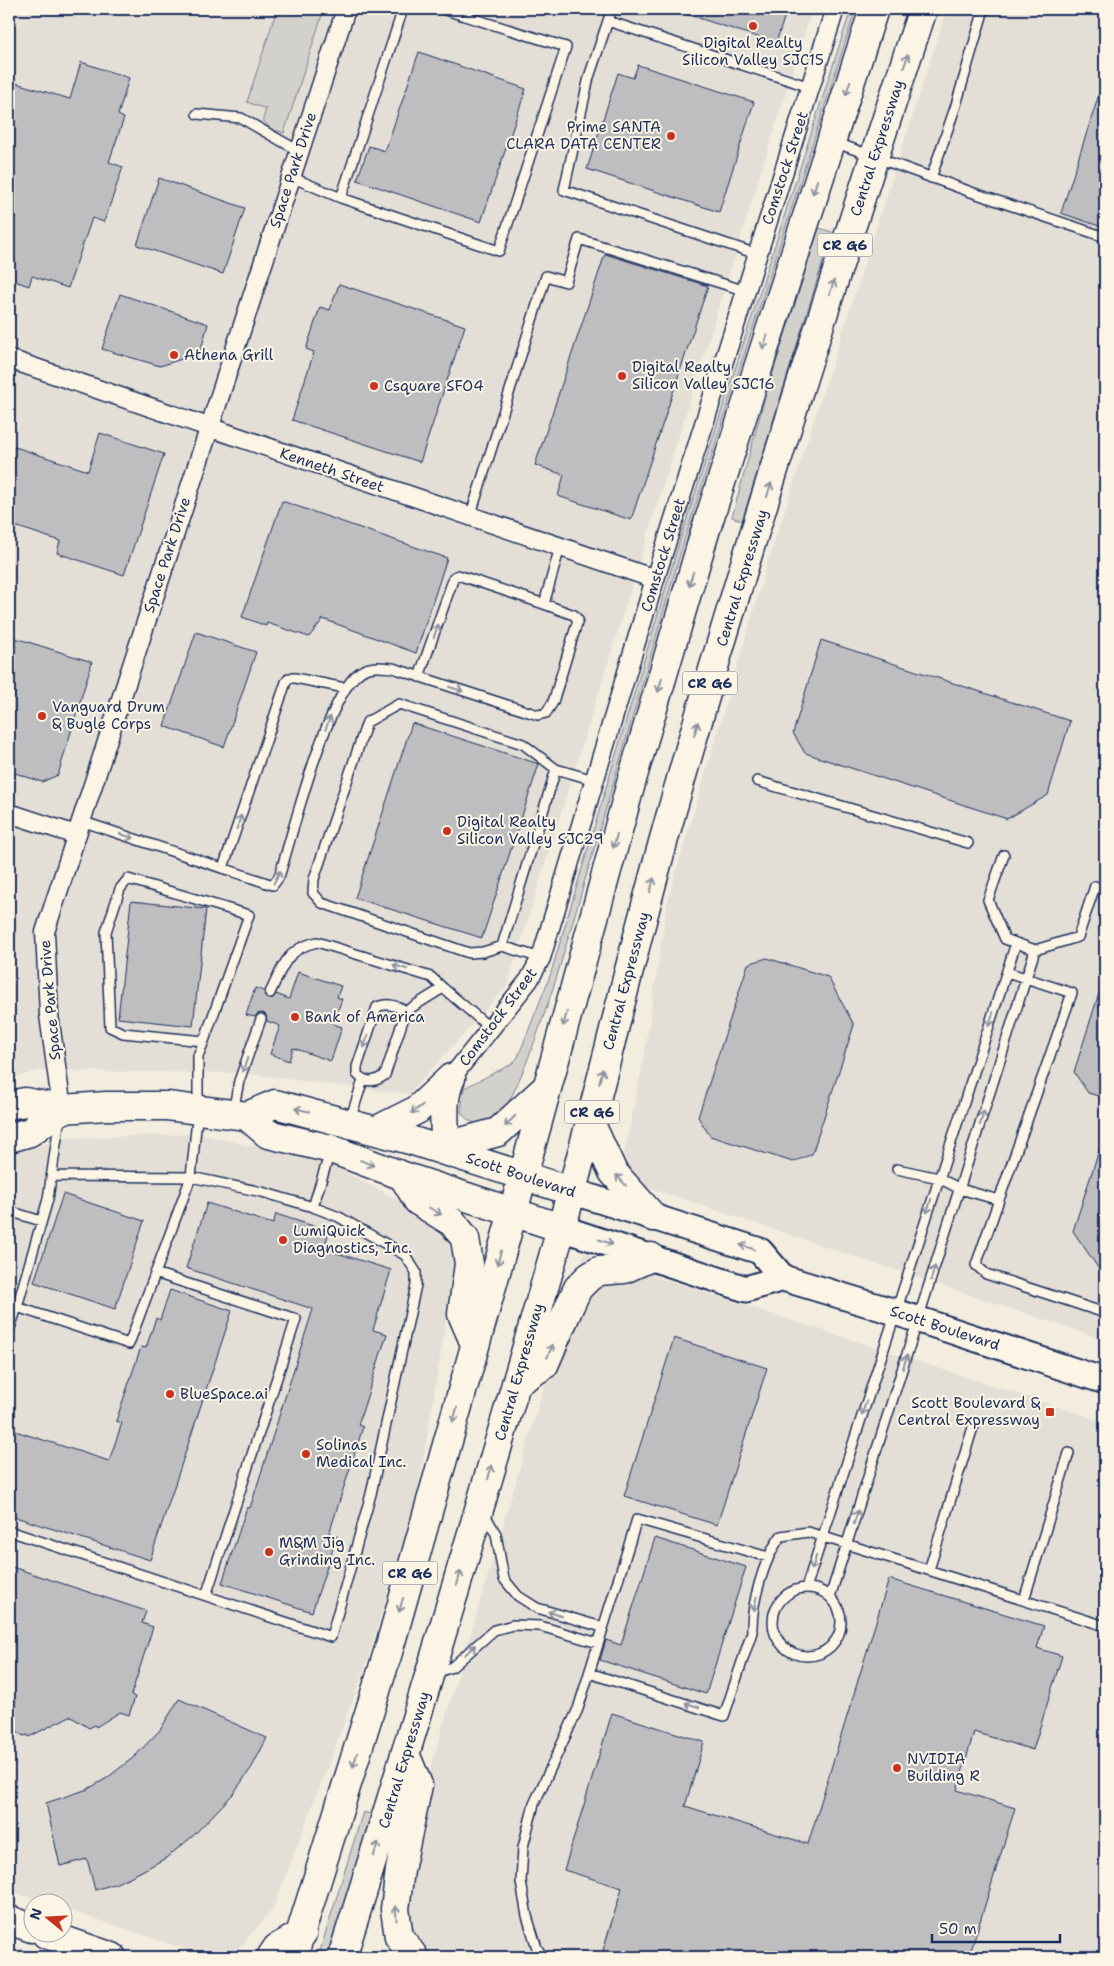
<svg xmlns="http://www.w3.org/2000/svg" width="1114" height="1966" font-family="'Shantell Sans',sans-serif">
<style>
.built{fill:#e3dfd6}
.green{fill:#d3d1cc;stroke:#778095}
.building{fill:#bebec0;stroke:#1b2f5e}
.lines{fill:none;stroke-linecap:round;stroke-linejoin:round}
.lane-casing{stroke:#1b2f5e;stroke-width:12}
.street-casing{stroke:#1b2f5e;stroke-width:21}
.secondary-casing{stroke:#1b2f5e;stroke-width:29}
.primary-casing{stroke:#1b2f5e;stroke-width:31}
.highway-casing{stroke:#1b2f5e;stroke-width:31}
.lane{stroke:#fcf5e5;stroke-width:9}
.street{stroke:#fcf5e5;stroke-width:18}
.secondary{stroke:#fcf5e5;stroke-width:25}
.primary{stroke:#fcf5e5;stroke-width:28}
.highway{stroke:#fcf5e5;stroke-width:28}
.oneway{stroke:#8c92a2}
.poi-dot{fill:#c8321e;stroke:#fcf5e5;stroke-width:2}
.labels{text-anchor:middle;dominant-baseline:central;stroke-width:4;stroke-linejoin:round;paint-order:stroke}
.shield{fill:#fcf5e5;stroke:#5e6a86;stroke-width:1}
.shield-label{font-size:14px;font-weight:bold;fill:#1b2f5e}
.poi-label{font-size:15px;fill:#1b2f5e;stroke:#fcf5e5;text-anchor:start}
.street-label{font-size:15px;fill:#1b2f5e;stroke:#fcf5e5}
</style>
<rect width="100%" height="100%" fill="#f3ede0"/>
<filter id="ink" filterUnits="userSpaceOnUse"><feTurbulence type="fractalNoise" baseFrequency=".02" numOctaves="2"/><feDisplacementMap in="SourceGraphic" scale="10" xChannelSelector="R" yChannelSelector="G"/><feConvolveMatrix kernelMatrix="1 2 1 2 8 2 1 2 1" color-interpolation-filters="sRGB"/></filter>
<g filter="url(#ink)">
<path class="built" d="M9,9h803l-305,977 -98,108 -168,-21 -203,-2 -29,8z
M947,9h158v1331l-486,-162 25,-121 24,-158 99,-334z
M199,1134l131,30 131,69 -44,263 -52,172 -92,241 -42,48h-22l-146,-49 -1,-4 -14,-1 -39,-12v-738l58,-15z
M584,1253l521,169v535h-675l-10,-9 -25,-61z
M9,1943l37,14h-37z"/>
<path class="green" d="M277,9h47l-40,124 -15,-5 -6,-8 3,-11 -19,-7z
M851,9h5l-172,532 -127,435c-16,49 -33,100 -58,145 -17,3 -28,6 -38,-9l3,-24 48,-24 6,-7 32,-81 129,-433z
M819,228l13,4 -90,289 -10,-4 32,-116z
M363,1812l11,3 -44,142h-12z"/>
<path class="building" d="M680,9h107l-11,34 -96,-31z
M419,52l107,37 -45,133 -124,-42 12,-34 16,5z
M81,62l48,16 -11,37 6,3 -15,44 14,5 -19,55 -12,-4 -24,70 -36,-12 -3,10 -20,-7v-198l61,18z
M638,65l116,37 -35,110 -132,-43 31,-96 15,5z
M1102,85h3v143l-44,-15z
M159,178l86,30 -22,66 -86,-29z
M605,254l103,32 -77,234 -73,-24 6,-21 -29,-10z
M339,284l126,42 -45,136 -128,-42 22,-68 -8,-3 14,-42 10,3z
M120,294l88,30 -8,29 -40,13 -58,-17z
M100,433l64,21 -40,121 -67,-22 3,-12 -51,-17v-79l79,26z
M282,501l165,57 -31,95 -93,-34 -14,18 -42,-14 -1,3 -24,-9z
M196,632l60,20 -32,95 -60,-21z
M9,636l83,26 -34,113 -16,7 -33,-11z
M821,640l249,81 -22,74 -41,24 -202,-66 -12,-20z
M412,723l127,41 -57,174 -127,-40z
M131,901l75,8 -13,117 -75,-8z
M767,958l61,19 26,48 -42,129 -19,8 -83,-26 -12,-19 50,-153z
M298,972l43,14 -4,11 5,2 -9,25 9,3 -11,34 -38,-13 -4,13 -19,-7 10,-28 -13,-5 -1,-6 -3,-2 -6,1 -2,3 -9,-2 9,-27 9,3 1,5 3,3 5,-1 3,-4 13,5z
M1102,984l3,1v113l-17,-5 -14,-21z
M1102,1141l3,1v136l-32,-47z
M63,1194l81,27 -29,88 -81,-27z
M207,1203l66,21 3,-10 53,17 -5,18 67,21 -18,60 14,4 -29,91 5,2 -34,107 8,2 -25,76 -90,-29 25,-76 3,1 63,-199 -127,-41z
M170,1290l62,21 -82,249 -141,-45v-86l100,32 13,-38 -6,-2 25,-74 5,1 10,-30 4,2z
M674,1338l93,30 -50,157 -93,-29z
M655,1538l91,29 -40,127 -106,-34 6,-20 15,5z
M9,1566l137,45 -4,12 11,4 -22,68 4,2 -6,18 -9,-3 -24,15 -1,-2 -6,3 -19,-12 -41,21 -1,-2 -5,1 -14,-12z
M889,1579l155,47 -7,22 25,8 -29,94 -59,-18 -17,58 58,18 -46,149h-368l21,-69 -58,-18 48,-157 92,29 -19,64 123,38z
M179,1699l88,39 -15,29 -19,27 -40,42 -27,22 -26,14 -23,11 -22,7 -8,-31 -27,7 -14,-63 42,-14 19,-11 27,-21 26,-27z"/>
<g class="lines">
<g class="lane-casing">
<path id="lane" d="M612,9l-23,68 -25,113 193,64
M608,21l202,66
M197,114l44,4 58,33
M834,142l137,50 134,45
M291,177l50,21 158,53 67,-204 -124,-38
M931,178l25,-73 28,-96
M341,198l62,-189
M470,517l76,-241 20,6 13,-43 167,52
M419,677l35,-100 4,-2 86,29
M757,781l211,62
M81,821l192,64 6,-8c14,-44 47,-181 81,-205 10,-7 21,-5 33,-4l145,47 8,-2 7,-11 25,-82 -4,-5 -30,-11 16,-57
M1004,855l-16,45 17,39 30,11 43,-13 17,-51
M223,868l63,-186 3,-4h6l50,10
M502,946l54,-177
M541,958l-39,-12 -19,6 -14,1 -147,-50 -9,-10 1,-14 53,-157 32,-18 124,40 33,25 38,11
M1007,972l65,21 -96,272 10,9 119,39
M270,993c13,-27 16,-44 47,-51l114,35 12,11
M406,1011c-10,-5 -18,-9 -29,-4l-20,60v7c9,10 18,8 28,1l21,-64 37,-23 47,40
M233,1112l6,-31 22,-62
M350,1120l13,-40
M897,1169l42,9 21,11 39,11
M313,1207l17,-55
M9,1211l32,10
M155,1273l141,46 -90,277
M17,1307l31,-108 12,-82
M9,1331l8,-24 112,37 62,-167 7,-68v-53l6,-15 45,-126 -121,-36 -8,10 -14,43 4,95 13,6 81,8
M484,1513l12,21 8,45 14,17 19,12 65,19
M9,1531l322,106 40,-143 45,-209v-13l-11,-17 -66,-38 -26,-10 -51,-15 -71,-15 -139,-1
M929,1570l45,-146
M806,1588l210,-645
M773 1622a34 34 0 1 1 68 0a34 34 0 1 1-68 0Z
M830,1597l205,-647
M1024,1600l45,-147
M435,1673l17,-6 42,-37 19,-5 27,1 58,17
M589,1673l135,43 28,-84c-1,-28 12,-74 29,-96l27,-4 297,94
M543,1957l-6,-9 -10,-32 -6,-34 2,-35 11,-43 44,-95 59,-190 131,38"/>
</g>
<g class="street-casing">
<path id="street" d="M9,359l646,220
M9,813l67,22
M451,1078l78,-98 12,-22 114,-379 180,-570
M62,1109l-13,-94 -4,-83 301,-923"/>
</g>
<g class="secondary-casing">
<path id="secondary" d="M571,1191l189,60 23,27 112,34 210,69
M561,1228l185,61 37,-11"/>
</g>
<g class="primary-casing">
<path id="primary" d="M9,1105l16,-3 37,7 44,-3h61l80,10 28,-12 135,36 161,51
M247,1116l21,18 63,15 72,27 158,52
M377,1130l40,-20 34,-32
M9,1138l21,-6 32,-23
M445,1151c1,-25 -5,-50 6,-73"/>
</g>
<g class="highway-casing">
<path id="highway" d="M589,1120l24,52 40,45
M445,1151l20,-10 33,-9 48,-44
M403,1176l15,25 34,21 13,16 4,26 -7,50 13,30
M516,1383l28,-18 26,-60 8,-17 11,-11 10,-6 25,-2 27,-12
M406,1756l12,29 -18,85 -5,39 4,28 15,20
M9,1920l23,8
M46,1934l66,23
M271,1957l6,-9 25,-14
M293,1957l96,-308 124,-437 120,-436 72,-244 169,-523
M342,1957c75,-237 146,-475 215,-714 40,-137 71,-277 110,-415 78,-275 166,-548 256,-819"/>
</g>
<use href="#lane" class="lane"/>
<use href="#street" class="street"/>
<use href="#secondary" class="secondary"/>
<use href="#primary" class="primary"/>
<use href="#highway" class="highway"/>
</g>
<defs><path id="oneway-shaft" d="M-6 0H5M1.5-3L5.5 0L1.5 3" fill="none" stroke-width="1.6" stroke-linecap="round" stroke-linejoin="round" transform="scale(1.25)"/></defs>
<g class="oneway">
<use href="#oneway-shaft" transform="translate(906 61) rotate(-72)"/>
<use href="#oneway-shaft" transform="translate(848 88) rotate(108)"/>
<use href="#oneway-shaft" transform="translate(815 187) rotate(108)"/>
<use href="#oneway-shaft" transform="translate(832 287) rotate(-72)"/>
<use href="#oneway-shaft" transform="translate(765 342) rotate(108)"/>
<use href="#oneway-shaft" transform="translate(769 490) rotate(-73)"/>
<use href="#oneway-shaft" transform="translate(691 579) rotate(107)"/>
<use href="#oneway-shaft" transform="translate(436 631) rotate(-71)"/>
<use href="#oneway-shaft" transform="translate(660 685) rotate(106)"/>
<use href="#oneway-shaft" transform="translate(456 689) rotate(18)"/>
<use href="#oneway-shaft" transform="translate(328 723) rotate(-69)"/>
<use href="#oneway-shaft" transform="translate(696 729) rotate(-74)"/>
<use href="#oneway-shaft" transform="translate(239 822) rotate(-71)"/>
<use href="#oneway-shaft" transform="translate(127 836) rotate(18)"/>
<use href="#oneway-shaft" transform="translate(615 841) rotate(106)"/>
<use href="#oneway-shaft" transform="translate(277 877) rotate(-62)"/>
<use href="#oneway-shaft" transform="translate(652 885) rotate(-75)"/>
<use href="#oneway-shaft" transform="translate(400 967) rotate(-163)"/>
<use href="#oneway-shaft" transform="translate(565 1019) rotate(105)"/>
<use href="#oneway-shaft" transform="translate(991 1019) rotate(108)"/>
<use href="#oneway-shaft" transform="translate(366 1041) rotate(109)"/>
<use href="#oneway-shaft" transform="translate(245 1065) rotate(109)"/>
<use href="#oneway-shaft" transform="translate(601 1076) rotate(-75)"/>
<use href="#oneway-shaft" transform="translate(417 1109) rotate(144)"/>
<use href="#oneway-shaft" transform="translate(302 1110) rotate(-168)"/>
<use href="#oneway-shaft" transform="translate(982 1118) rotate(-73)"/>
<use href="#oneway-shaft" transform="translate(510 1121) rotate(135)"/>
<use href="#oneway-shaft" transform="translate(367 1163) rotate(22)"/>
<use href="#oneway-shaft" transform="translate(621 1180) rotate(-132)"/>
<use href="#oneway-shaft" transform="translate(929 1206) rotate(108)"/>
<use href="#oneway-shaft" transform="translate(435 1211) rotate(30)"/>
<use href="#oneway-shaft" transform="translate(606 1242) rotate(19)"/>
<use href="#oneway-shaft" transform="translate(747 1247) rotate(-162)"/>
<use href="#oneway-shaft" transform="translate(499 1258) rotate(106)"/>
<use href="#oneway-shaft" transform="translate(933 1273) rotate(-73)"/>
<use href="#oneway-shaft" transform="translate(550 1351) rotate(-67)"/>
<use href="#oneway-shaft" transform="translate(905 1362) rotate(-72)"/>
<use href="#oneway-shaft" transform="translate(864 1408) rotate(108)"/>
<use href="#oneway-shaft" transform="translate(455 1415) rotate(106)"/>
<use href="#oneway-shaft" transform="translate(490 1472) rotate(-74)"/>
<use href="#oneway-shaft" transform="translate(856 1517) rotate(-72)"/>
<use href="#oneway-shaft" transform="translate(814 1563) rotate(108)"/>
<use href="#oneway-shaft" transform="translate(459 1578) rotate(-74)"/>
<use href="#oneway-shaft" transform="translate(755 1604) rotate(103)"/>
<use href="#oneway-shaft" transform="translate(401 1605) rotate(106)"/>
<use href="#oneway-shaft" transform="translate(555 1614) rotate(-162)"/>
<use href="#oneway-shaft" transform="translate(470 1650) rotate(-43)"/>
<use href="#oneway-shaft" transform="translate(692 1705) rotate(-162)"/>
<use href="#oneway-shaft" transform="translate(355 1760) rotate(107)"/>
<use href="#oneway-shaft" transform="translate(376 1849) rotate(-72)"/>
<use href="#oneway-shaft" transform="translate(396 1913) rotate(-94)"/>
</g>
</g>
<g class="poi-dot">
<circle cx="753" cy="26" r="5"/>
<circle cx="671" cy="136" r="5"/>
<circle cx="174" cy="355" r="5"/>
<circle cx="622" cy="376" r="5"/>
<circle cx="374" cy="386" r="5"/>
<circle cx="42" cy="716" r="5"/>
<circle cx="447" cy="831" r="5"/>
<circle cx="295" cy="1017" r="5"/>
<circle cx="283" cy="1240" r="5"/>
<circle cx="170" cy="1394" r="5"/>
<rect x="1045" y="1407" width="10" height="10" rx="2.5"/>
<circle cx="306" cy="1454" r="5"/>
<circle cx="269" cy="1552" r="5"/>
<circle cx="897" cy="1768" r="5"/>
</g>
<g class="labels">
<g class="shield">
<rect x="817.5" y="233.5" width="55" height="23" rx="4"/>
<rect x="682.5" y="671.5" width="55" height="23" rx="4"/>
<rect x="564.5" y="1100.5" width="55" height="23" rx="4"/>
<rect x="382.5" y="1561.5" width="55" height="23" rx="4"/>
</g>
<g class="shield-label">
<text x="845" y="245">CR G6</text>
<text x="710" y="683">CR G6</text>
<text x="592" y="1112">CR G6</text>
<text x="410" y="1573">CR G6</text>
</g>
<g class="poi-label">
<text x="753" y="43" text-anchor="middle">Digital Realty<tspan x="753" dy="17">Silicon Valley SJC15</tspan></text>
<text x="661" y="127" text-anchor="end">Prime SANTA<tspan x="661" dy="17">CLARA DATA CENTER</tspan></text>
<text x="184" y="355">Athena Grill</text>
<text x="632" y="367">Digital Realty<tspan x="632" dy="17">Silicon Valley SJC16</tspan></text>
<text x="384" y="386">Csquare SFO4</text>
<text x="52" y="707">Vanguard Drum<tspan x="52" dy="17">&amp; Bugle Corps</tspan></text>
<text x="457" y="822">Digital Realty<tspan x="457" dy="17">Silicon Valley SJC29</tspan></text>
<text x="305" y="1017">Bank of America</text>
<text x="293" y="1231">LumiQuick<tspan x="293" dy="17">Diagnostics, Inc.</tspan></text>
<text x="180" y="1394">BlueSpace.ai</text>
<text x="1040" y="1403" text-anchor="end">Scott Boulevard &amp;<tspan x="1040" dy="17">Central Expressway</tspan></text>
<text x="316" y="1445">Solinas<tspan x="316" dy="17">Medical Inc.</tspan></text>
<text x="279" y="1543">M&amp;M Jig<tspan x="279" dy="17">Grinding Inc.</tspan></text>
<text x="907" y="1759">NVIDIA<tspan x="907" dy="17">Building R</tspan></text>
</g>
<g class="street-label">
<text transform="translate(877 148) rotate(-72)">Central Expressway</text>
<text transform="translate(785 168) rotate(-72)">Comstock Street</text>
<text transform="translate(293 170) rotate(-72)">Space Park Drive</text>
<text transform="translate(332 470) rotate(19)">Kenneth Street</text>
<text transform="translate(167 555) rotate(-72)">Space Park Drive</text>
<text transform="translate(663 555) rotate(-73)">Comstock Street</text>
<text transform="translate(742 578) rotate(-73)">Central Expressway</text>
<text transform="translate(626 981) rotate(-75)">Central Expressway</text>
<text transform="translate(50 1000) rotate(-95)">Space Park Drive</text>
<text transform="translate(498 1017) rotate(-53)">Comstock Street</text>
<text transform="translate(521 1175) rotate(18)">Scott Boulevard</text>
<text transform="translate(945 1328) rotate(18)">Scott Boulevard</text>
<text transform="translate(519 1372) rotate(-74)">Central Expressway</text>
<text transform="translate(404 1760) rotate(-73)">Central Expressway</text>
</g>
</g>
<rect width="1114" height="1966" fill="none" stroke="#fcf5e5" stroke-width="30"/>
<rect x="15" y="15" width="1084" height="1936" fill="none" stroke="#1b2f5e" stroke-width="2" filter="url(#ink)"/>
<g transform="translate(48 1918) rotate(288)"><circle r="24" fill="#fcf5e5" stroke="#a2a6af"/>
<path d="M0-4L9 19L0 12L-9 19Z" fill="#c8321e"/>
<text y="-8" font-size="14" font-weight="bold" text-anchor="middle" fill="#1b2f5e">N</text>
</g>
<path d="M932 1934v8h128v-8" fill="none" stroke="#1b2f5e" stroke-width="2.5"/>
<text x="939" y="1934" font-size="15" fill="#1b2f5e" stroke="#fcf5e5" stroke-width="4" paint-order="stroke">50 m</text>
</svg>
